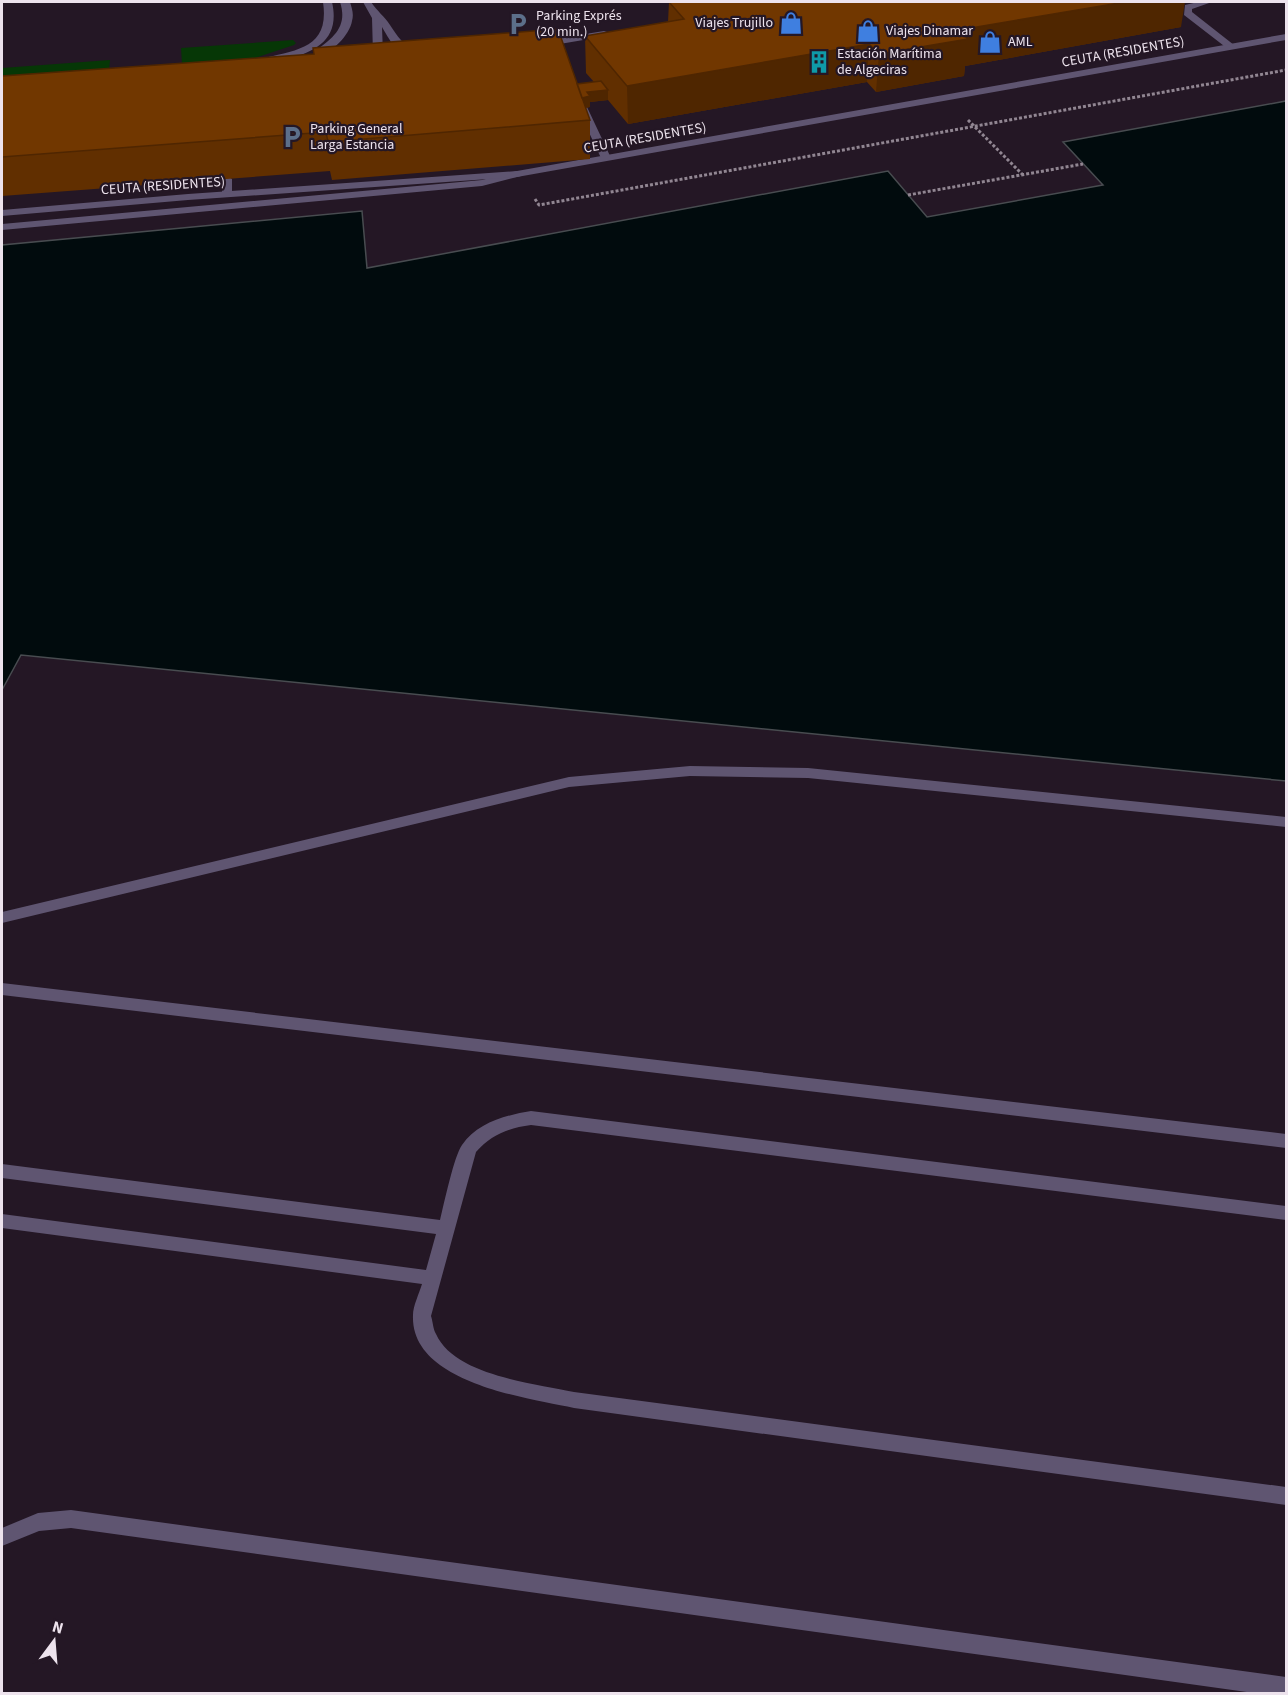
<svg xmlns="http://www.w3.org/2000/svg" width="1288" height="1695" font-family="'Source Sans 3',sans-serif">
<style>
.green{fill:#063706}
.water{fill:#010b0d;stroke:#484c50;stroke-width:1.5}
.lines{fill:none;stroke-linecap:round;stroke-linejoin:round}
.path{stroke:#918692;stroke-width:3;stroke-dasharray:3 2;stroke-linecap:butt}
.service{fill:#5f5571;fill-rule:evenodd}
.minor{fill:#5f5571;fill-rule:evenodd}
.wall{fill:#612f00}
.shaded-wall{fill:#4f2600}
.building{fill:#713700;stroke:#4f2600;stroke-width:1.5}
.labels{text-anchor:middle;dominant-baseline:central;stroke-width:4.5;stroke-linejoin:round;paint-order:stroke}
.far-poi-label{font-size:14px;fill:#ede3ed;stroke:#241725;text-anchor:start}
.far-street-label{font-size:14px;fill:#ede3ed;stroke:#241725}
</style>
<rect width="100%" height="100%" fill="#241725"/>
<path class="green" d="M293,40l3,3 -2,2 -39,13 -73,6 -1,-16z
M110,60l-1,10 -107,8v-10z"/>
<path class="water" d="M1286,101v680l-1265,-126 -19,35v-445l360,-34 5,57 521,-97 39,46 176,-32 -40,-43z"/>
<g class="lines">
<path class="path" d="M968,120l55,55
M908,195l175,-31
M535,199l4,6 747,-135"/>
<path class="service" d="M323,2h9c8,35 -13,49 -45,57 -9,2 -19,5 -27,4v-4c36,-9 70,-10 63,-57z
M340,2h10c2,7 4,12 2,19 -2,14 -23,36 -37,34v-4c19,-13 33,-25 25,-49z
M363,2h8c6,9 14,15 19,23 8,12 12,18 24,26v4c-16,2 -25,-16 -32,-28l1,27 -7,8h-6l-2,-2 5,-6 -1,-36z
M1198,2h14l-20,7v3l42,33v4h-6l-44,-34 1,-10z
M604,31l3,1v4l-65,11 -5,-3 5,-3z
M582,104l5,3 24,51 -1,2 -9,-2 -24,-51z
M517,171l5,3 -1,2 -39,10 -480,44v-6l480,-44z
M227,176l5,3v15l-5,3 -5,-3v-15z
M690,766l118,2 478,49v10l-478,-49 -118,-2 -121,11 -567,136v-11l567,-135z
M531,1111l755,95v14l-755,-95c-23,3 -40,10 -55,27l-45,164c2,6 2,13 5,18 19,42 98,49 138,58l712,95v18l-712,-97c-47,-10 -164,-25 -161,-93 0,-9 6,-21 9,-31l-420,-56v-14l424,56 10,-36 -434,-56v-14l438,56c4,-16 14,-64 22,-75 15,-22 44,-30 69,-34z
M71,1510l1215,167v17h-25l-1190,-166 -32,3 -37,15v-18l36,-15z"/>
<path class="minor" d="M1286,34v6l-769,137 -329,23 -186,16v-6l186,-16 329,-23z
M2,983l1284,151v14l-1284,-153z"/>
</g>
<path class="wall" d="M669,2l512,25 -216,39 -1,10 -88,16 -9,-10 -239,42 -20,-24 -18,2v5l-5,1 5,12v39l-258,21 -2,-9 -328,25v-120l575,8 17,-2 -8,-9 -1,-37 83,-14z"/>
<path class="shaded-wall" d="M1125,2h60l-4,25 -216,39 -1,10 -88,16 3,-38 80,-24z
M869,44l-2,38 -239,42 -1,-38z
M608,90v10l-18,2v5l-16,3v-10l13,-8z"/>
<path class="building" d="M669,2h456l-166,28 9,9 -89,15 -10,-10 -242,42 -42,-50 99,-17z
M558,29l32,91 -262,22 -2,-10 -324,25v-81l312,-22 -1,-6z
M601,81l7,9 -21,2 3,4 -8,2 -5,-14z"/>
<defs>
<g id="shop-bare" transform="scale(1.8)"><path d="M-5-2.5h2.3a2.7 3.5 0 0 1 5.4 0H5L5.5 6h-11ZM-1.5-2.5h3a1.5 2.3 0 0 0-3 0Z" fill="#3f7fe0" stroke="#241725" stroke-width="2.5" paint-order="stroke"/></g>
<g id="parking-bare" transform="scale(1.8)"><path d="M-3.5-5.5H1a3.5 3.5 0 0 1 0 7H-1V5.5H-3.5ZM-1-3.4V-.6H.8a1.4 1.4 0 0 0 0-2.8Z" fill="#5c6f8a" stroke="#241725" stroke-width="2.5" paint-order="stroke"/></g>
<g id="building-bare" transform="scale(1.8)"><path d="M-4-6H4V6H1V3H-1V6H-4ZM-2.5-4.3h1.7v1.8h-1.7ZM.8-4.3h1.7v1.8H.8ZM-2.5-1h1.7V.8h-1.7ZM.8-1h1.7V.8H.8Z" fill="#0f9aa8" stroke="#241725" stroke-width="2.5" paint-order="stroke"/></g>
</defs>
<g fill-rule="evenodd">
<use href="#shop-bare" x="791" y="23"/>
<use href="#parking-bare" x="518" y="24"/>
<use href="#shop-bare" x="868" y="31"/>
<use href="#shop-bare" x="990" y="42"/>
<use href="#building-bare" x="819" y="62"/>
<use href="#parking-bare" x="292" y="137"/>
</g>
<g class="labels">
<g class="far-poi-label">
<text x="536" y="16">Parking Exprés<tspan x="536" dy="16">(20 min.)</tspan></text>
<text x="773" y="23" text-anchor="end">Viajes Trujillo</text>
<text x="886" y="31">Viajes Dinamar</text>
<text x="1008" y="42">AML</text>
<text x="837" y="54">Estación Marítima<tspan x="837" dy="16">de Algeciras</tspan></text>
<text x="310" y="129">Parking General<tspan x="310" dy="16">Larga Estancia</tspan></text>
</g>
<g class="far-street-label">
<text transform="translate(1123 52) rotate(-10)">CEUTA (RESIDENTES)</text>
<text transform="translate(645 138) rotate(-10)">CEUTA (RESIDENTES)</text>
<text transform="translate(163 186) rotate(-4)">CEUTA (RESIDENTES)</text>
</g>
</g>
<rect width="1288" height="1695" fill="none" stroke="#ede3ed" stroke-width="6"/>
<g transform="translate(54 1641) rotate(16)" stroke="#241725" stroke-width="4.5" paint-order="stroke">
<path d="M0-4.5L10 22L0 15L-10 22Z" fill="#ede3ed"/>
<text y="-9" font-size="16" font-weight="bold" text-anchor="middle" fill="#ede3ed">N</text>
</g>
</svg>
